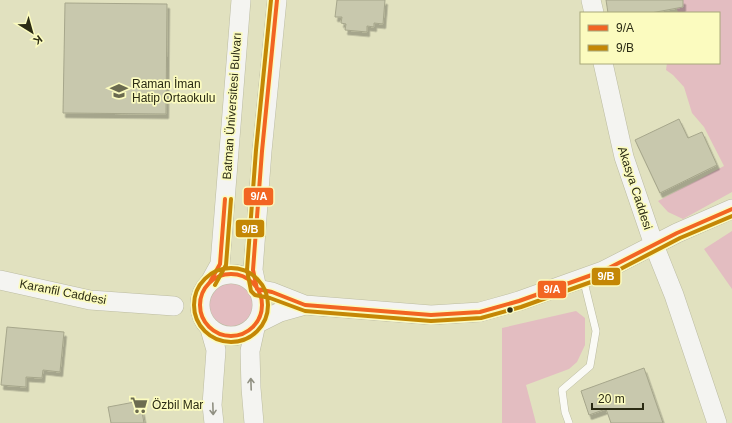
<svg xmlns="http://www.w3.org/2000/svg" width="732" height="423" font-family="Helvetica,sans-serif">
<style>
.green{fill:#e3bdc1}
.building{fill:#c8c8ad;stroke:#a6a68b;filter:url(#shadow)}
.lines{fill:none;stroke-linecap:round;stroke-linejoin:round}
.lane-casing{stroke:#bcbca2;stroke-width:8}
.secondary-casing{stroke:#bcbca2;stroke-width:20}
.lane{stroke:#fafaf5;stroke-width:7}
.secondary{stroke:#f4f4f1;stroke-width:19}
.bus-1-casing{stroke:#fbfbbf;stroke-width:7}
.bus-2-casing{stroke:#fbfbbf;stroke-width:7}
.bus-1{stroke:#f26522;stroke-width:4}
.bus-2{stroke:#c48705;stroke-width:4}
.oneway{stroke:#909082}
.bus-dot{fill:#2b2b14;stroke:#fbfbbf;stroke-width:1.5}
.labels{text-anchor:middle;dominant-baseline:central;stroke-width:3.5;stroke-linejoin:round;paint-order:stroke}
.poi-label{font-size:12px;fill:#2b2b14;stroke:#fbfbbf;text-anchor:start}
.street-label{font-size:12px;fill:#2b2b14;stroke:#fbfbbf}
.line-badge{stroke:#fbfbbf;stroke-width:1.5}
.badge-label{font-size:11px;text-anchor:middle;font-weight:bold;fill:#fff}
</style>
<defs>
<filter id="shadow"><feDropShadow dx="2.5" dy="4.5" stdDeviation="0" flood-color="#0004"/></filter>
</defs>
<rect width="100%" height="100%" fill="#e1e1bf"/>
<path class="green" d="M675,0h57v192l-49,27 -15,-7 -10,-11 66,-35 -20,-39 -12,-14 -8,-26 -11,-12 -7,-5 1,-7h52v-50h-41z
M732,231v58l-28,-40z
M209 305a23 23 0 1 1 46 0a23 23 0 1 1-46 0Z
M576,311l9,7v27l-8,17 -8,7 -43,16 10,38h-34v-95z"/>
<path class="building" d="M337,0h48l-2,24 -9,-1v4l-7,-1v6l-22,-2 1,-6 -5,-1 1,-6h-7z
M606,0h77v7l-32,6h-43z
M65,3l102,1 -1,110 -103,-1z
M679,119l9,19 14,-6 15,33 -57,28 -25,-53z
M7,327l57,5 -4,40 -17,-2 -1,8 -16,-1v10l-25,-2z
M644,368l19,55h-52l-5,-14 -17,6 -8,-24z
M140,401l4,22h-33l-3,-16z"/>
<g class="lines">
<g class="lane-casing">
<path id="lane" d="M569,423l-4,-11 -3,-22 28,-24 6,-35 -13,-53"/>
</g>
<g class="secondary-casing">
<path id="secondary" d="M277,0l-15,151 -9,119 4,19 15,3 33,13 126,10 49,-3 39,-11 84,-30 74,-38 55,-24
M591,0l3,13
M603,63l21,94 30,88 20,50 43,128
M200 305a31 31 0 1 1 62 0a31 31 0 1 1-62 0Z
M0,280l90,20 84,6
M210,282l10,-18 21,-264
M210,329l6,21 -4,55 2,18
M254,423l-3,-35 -1,-37 6,-27 24,-12 25,-7"/>
</g>
<use href="#lane" class="lane"/>
<use href="#secondary" class="secondary"/>
<g class="bus-1-casing">
<path id="bus-1" d="M277,0l-15,151 -9,119 4,19 15,3 33,13 126,10 49,-3 39,-11 84,-30 74,-38 55,-24
M200 305a31 31 0 1 1 62 0a31 31 0 1 1-62 0Z
M210,282l10,-18 5,-65"/>
</g>
<g class="bus-2-casing">
<path id="bus-2" d="M271,0l-15,150 -9,120 4,21 4,4 15,3 35,13 126,10 50,-3 40,-11 84,-30 75,-39 52,-22
M194 305a37 37 0 1 1 74 0a37 37 0 1 1-74 0Z
M215,285l11,-20 5,-66"/>
</g>
<use href="#bus-1" class="bus-1"/>
<use href="#bus-2" class="bus-2"/>
</g>
<defs><path id="oneway-shaft" d="M-6 0H5M1.5-3L5.5 0L1.5 3" fill="none" stroke-width="1.6" stroke-linecap="round" stroke-linejoin="round"/></defs>
<g class="oneway">
<use href="#oneway-shaft" transform="translate(251 384) rotate(-92)"/>
<use href="#oneway-shaft" transform="translate(213 409) rotate(88)"/>
</g>
<defs>
<g id="school-bare" transform="scale(1.38)"><path d="M0-5L7-2L0 1L-7-2ZM-4 1L0 2.5L4 1V4Q0 6-4 4Z" fill="#6b6b50" stroke="#fbfbbf" stroke-width="2.5" paint-order="stroke"/></g>
<g id="supermarket-bare" transform="scale(1.38)"><path d="M-6-5.5h2.5l.6 2H6L4.5 2H-2.5L-4.4-4H-6ZM-1.5 3.2a1.3 1.3 0 1 0 .1 0ZM3 3.2a1.3 1.3 0 1 0 .1 0Z" fill="#6b6b50" stroke="#fbfbbf" stroke-width="2.5" paint-order="stroke"/></g>
</defs>
<g fill-rule="evenodd">
<use href="#school-bare" x="119" y="91"/>
<use href="#supermarket-bare" x="139" y="405"/>
</g>
<circle class="bus-dot" cx="510" cy="310" r="3.5"/>
<g class="labels">
<g class="poi-label">
<text x="132" y="84">Raman İman<tspan x="132" dy="14">Hatip Ortaokulu</tspan></text>
<text x="152" y="405">Özbil Mar</text>
</g>
<g class="street-label">
<text transform="translate(232 106) rotate(-86)">Batman Üniversitesi Bulvarı</text>
<text transform="translate(635 188) rotate(72)">Akasya Caddesi</text>
<text transform="translate(63 292) rotate(11)">Karanfil Caddesi</text>
</g>
</g>
<g class="line-badge">
<rect x="243" y="187" width="31" height="19" rx="4" fill="#f26522"/>
<rect x="235" y="219" width="30" height="19" rx="4" fill="#c48705"/>
<rect x="591" y="267" width="30" height="19" rx="4" fill="#c48705"/>
<rect x="537" y="280" width="30" height="19" rx="4" fill="#f26522"/>
</g>
<g class="badge-label">
<text x="259" y="200">9/A</text>
<text x="250" y="233">9/B</text>
<text x="606" y="280">9/B</text>
<text x="552" y="293">9/A</text>
</g>
<rect x="580" y="12" width="140" height="52" fill="#fbfbbf" stroke="#a8a87b"/>
<rect x="588" y="25" width="20" height="6" fill="#f26522" stroke="#a8a87b"/>
<text x="616" y="32" font-size="12" fill="#2b2b14">9/A</text>
<rect x="588" y="45" width="20" height="6" fill="#c48705" stroke="#a8a87b"/>
<text x="616" y="52" font-size="12" fill="#2b2b14">9/B</text>
<g transform="translate(32 32) rotate(143)" stroke="#fbfbbf" stroke-width="3" paint-order="stroke">
<path d="M0-3L7 15L0 10L-7 15Z" fill="#2b2b14"/>
<text y="-6" font-size="11" font-weight="bold" text-anchor="middle" fill="#2b2b14">K</text>
</g>
<path d="M592 403v6h51v-6" fill="none" stroke="#2b2b14" stroke-width="2"/>
<text x="598" y="403" font-size="12" fill="#2b2b14" stroke="#fbfbbf" stroke-width="3" paint-order="stroke">20 m</text>
</svg>
